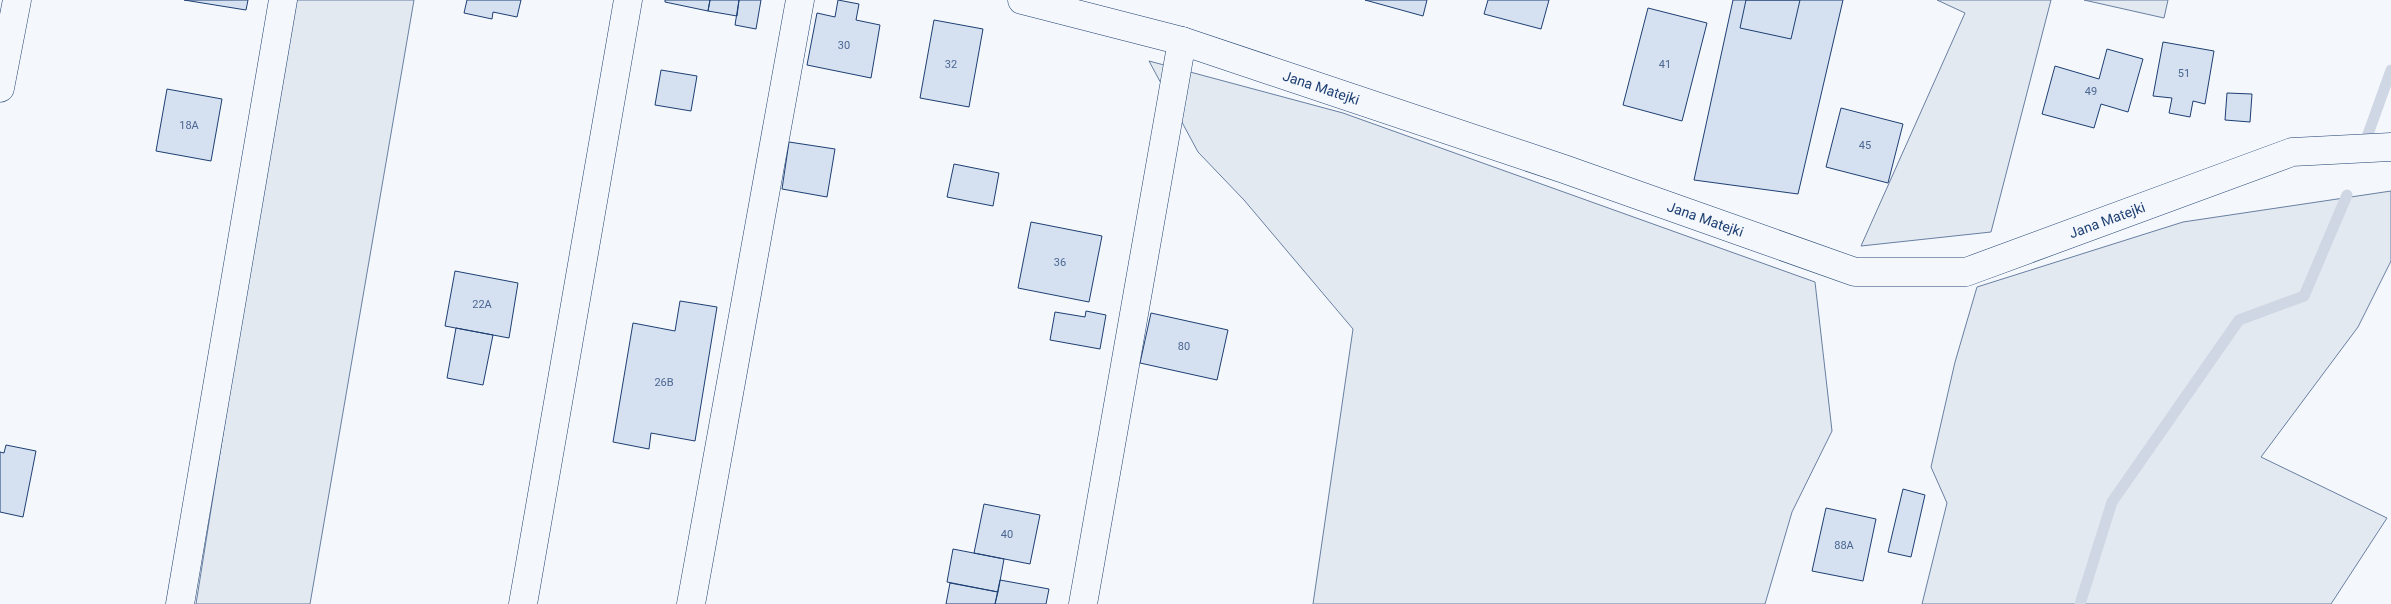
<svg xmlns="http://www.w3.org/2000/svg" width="2391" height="604" font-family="Roboto,sans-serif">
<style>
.green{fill:#e3e9f0;stroke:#687fa3}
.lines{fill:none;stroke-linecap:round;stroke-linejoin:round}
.stream{stroke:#cfd7e4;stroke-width:11}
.building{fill:#d5e0f0;stroke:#1d3f73}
.street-casing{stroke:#1d3f73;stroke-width:29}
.street{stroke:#f4f7fb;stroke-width:28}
.labels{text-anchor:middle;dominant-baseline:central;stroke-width:4;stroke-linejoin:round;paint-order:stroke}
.number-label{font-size:11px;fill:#4b6792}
.street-label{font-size:14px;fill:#1d3f73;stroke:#f4f7fb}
</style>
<rect width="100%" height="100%" fill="#f4f7fb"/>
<path class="green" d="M292,0h122l-104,604h-114z
M1937,0h114l-60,232 -130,14 104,-233z
M2084,0h84l-4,18z
M1149,61l194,52 472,169 17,149 -40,81 -27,92h-452l40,-275 -109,-129 -46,-48z
M2391,191v70l-33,66 -97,130 126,61 -56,86h-409l25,-101 -16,-36 24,-105 22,-75 206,-65z"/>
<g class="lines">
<path class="stream" d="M2367,137l24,-67
M2080,604l32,-102 127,-182 65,-24 43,-101"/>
</g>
<path class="building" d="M184,0h64l-2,10z
M467,0h54l-4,17 -24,-5 -1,7 -28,-6z
M665,0h45l-2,11 -43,-9z
M710,0h29l-2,16 -29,-5z
M739,0h22l-5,29 -21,-4z
M838,0l21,4 -3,16 24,5 -9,53 -64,-13 10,-52 18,4z
M1365,0h62l-4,16z
M1488,0h61l-8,29 -57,-15z
M1733,0h110l-45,194 -104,-14z
M1746,0h54l-9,39 -51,-11z
M1648,8l59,15 -25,98 -59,-16z
M934,20l49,9 -14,78 -49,-9z
M2163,42l51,9 -9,53 -12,-3 -3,16 -21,-4 3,-15 -19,-2z
M2107,49l36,10 -15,53 -27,-8 -7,24 -52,-14 13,-48 44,13z
M661,70l36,6 -6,35 -36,-6z
M167,89l55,10 -11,62 -55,-10z
M2227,93l25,1 -2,28 -25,-2z
M1841,108l62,16 -15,59 -62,-16z
M789,142l46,7 -8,48 -45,-8z
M954,164l45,9 -6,33 -46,-9z
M1031,222l71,14 -13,66 -71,-14z
M455,271l63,12 -9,55 -64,-12z
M680,301l37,6 -22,134 -44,-8 -2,16 -36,-7 20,-119 42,8z
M1086,311l20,4 -6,34 -50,-9 5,-28 30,5z
M1151,313l77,17 -11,50 -77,-17z
M456,328l37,7 -10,50 -36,-7z
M6,445l30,6 -13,66 -23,-5v-60l4,1z
M1903,489l22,6 -14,62 -23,-5z
M984,504l56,11 -10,49 -56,-11z
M1826,508l50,11 -13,62 -51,-10z
M953,549l51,10 -6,33 -51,-10z
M1000,580l49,9 -3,15h-51z
M950,583l48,9 -3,12h-49z"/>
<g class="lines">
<g class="street-casing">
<g id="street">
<path id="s1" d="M1022,0l160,41 382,128 291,103h111l326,-120 99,-5"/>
<path d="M0,88l17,-88"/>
<path d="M180,604l103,-604"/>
<path d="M523,604l105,-604"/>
<path d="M691,604l109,-604"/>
<path d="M1083,604l99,-563"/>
</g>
</g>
<use href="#street" class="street"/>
</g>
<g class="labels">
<g class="number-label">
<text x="844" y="45">30</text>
<text x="951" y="64">32</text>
<text x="1665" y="64">41</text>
<text x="2184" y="73">51</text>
<text x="2091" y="91">49</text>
<text x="189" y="125">18A</text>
<text x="1865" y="145">45</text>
<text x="1060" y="262">36</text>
<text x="482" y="304">22A</text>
<text x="1184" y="346">80</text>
<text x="664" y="382">26B</text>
<text x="1007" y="534">40</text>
<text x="1844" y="545">88A</text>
</g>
<g class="street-label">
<text stroke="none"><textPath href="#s1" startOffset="312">Jana Matejki</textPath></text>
<text stroke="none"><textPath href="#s1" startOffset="718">Jana Matejki</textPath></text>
<text stroke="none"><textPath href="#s1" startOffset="1138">Jana Matejki</textPath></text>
</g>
</g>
</svg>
